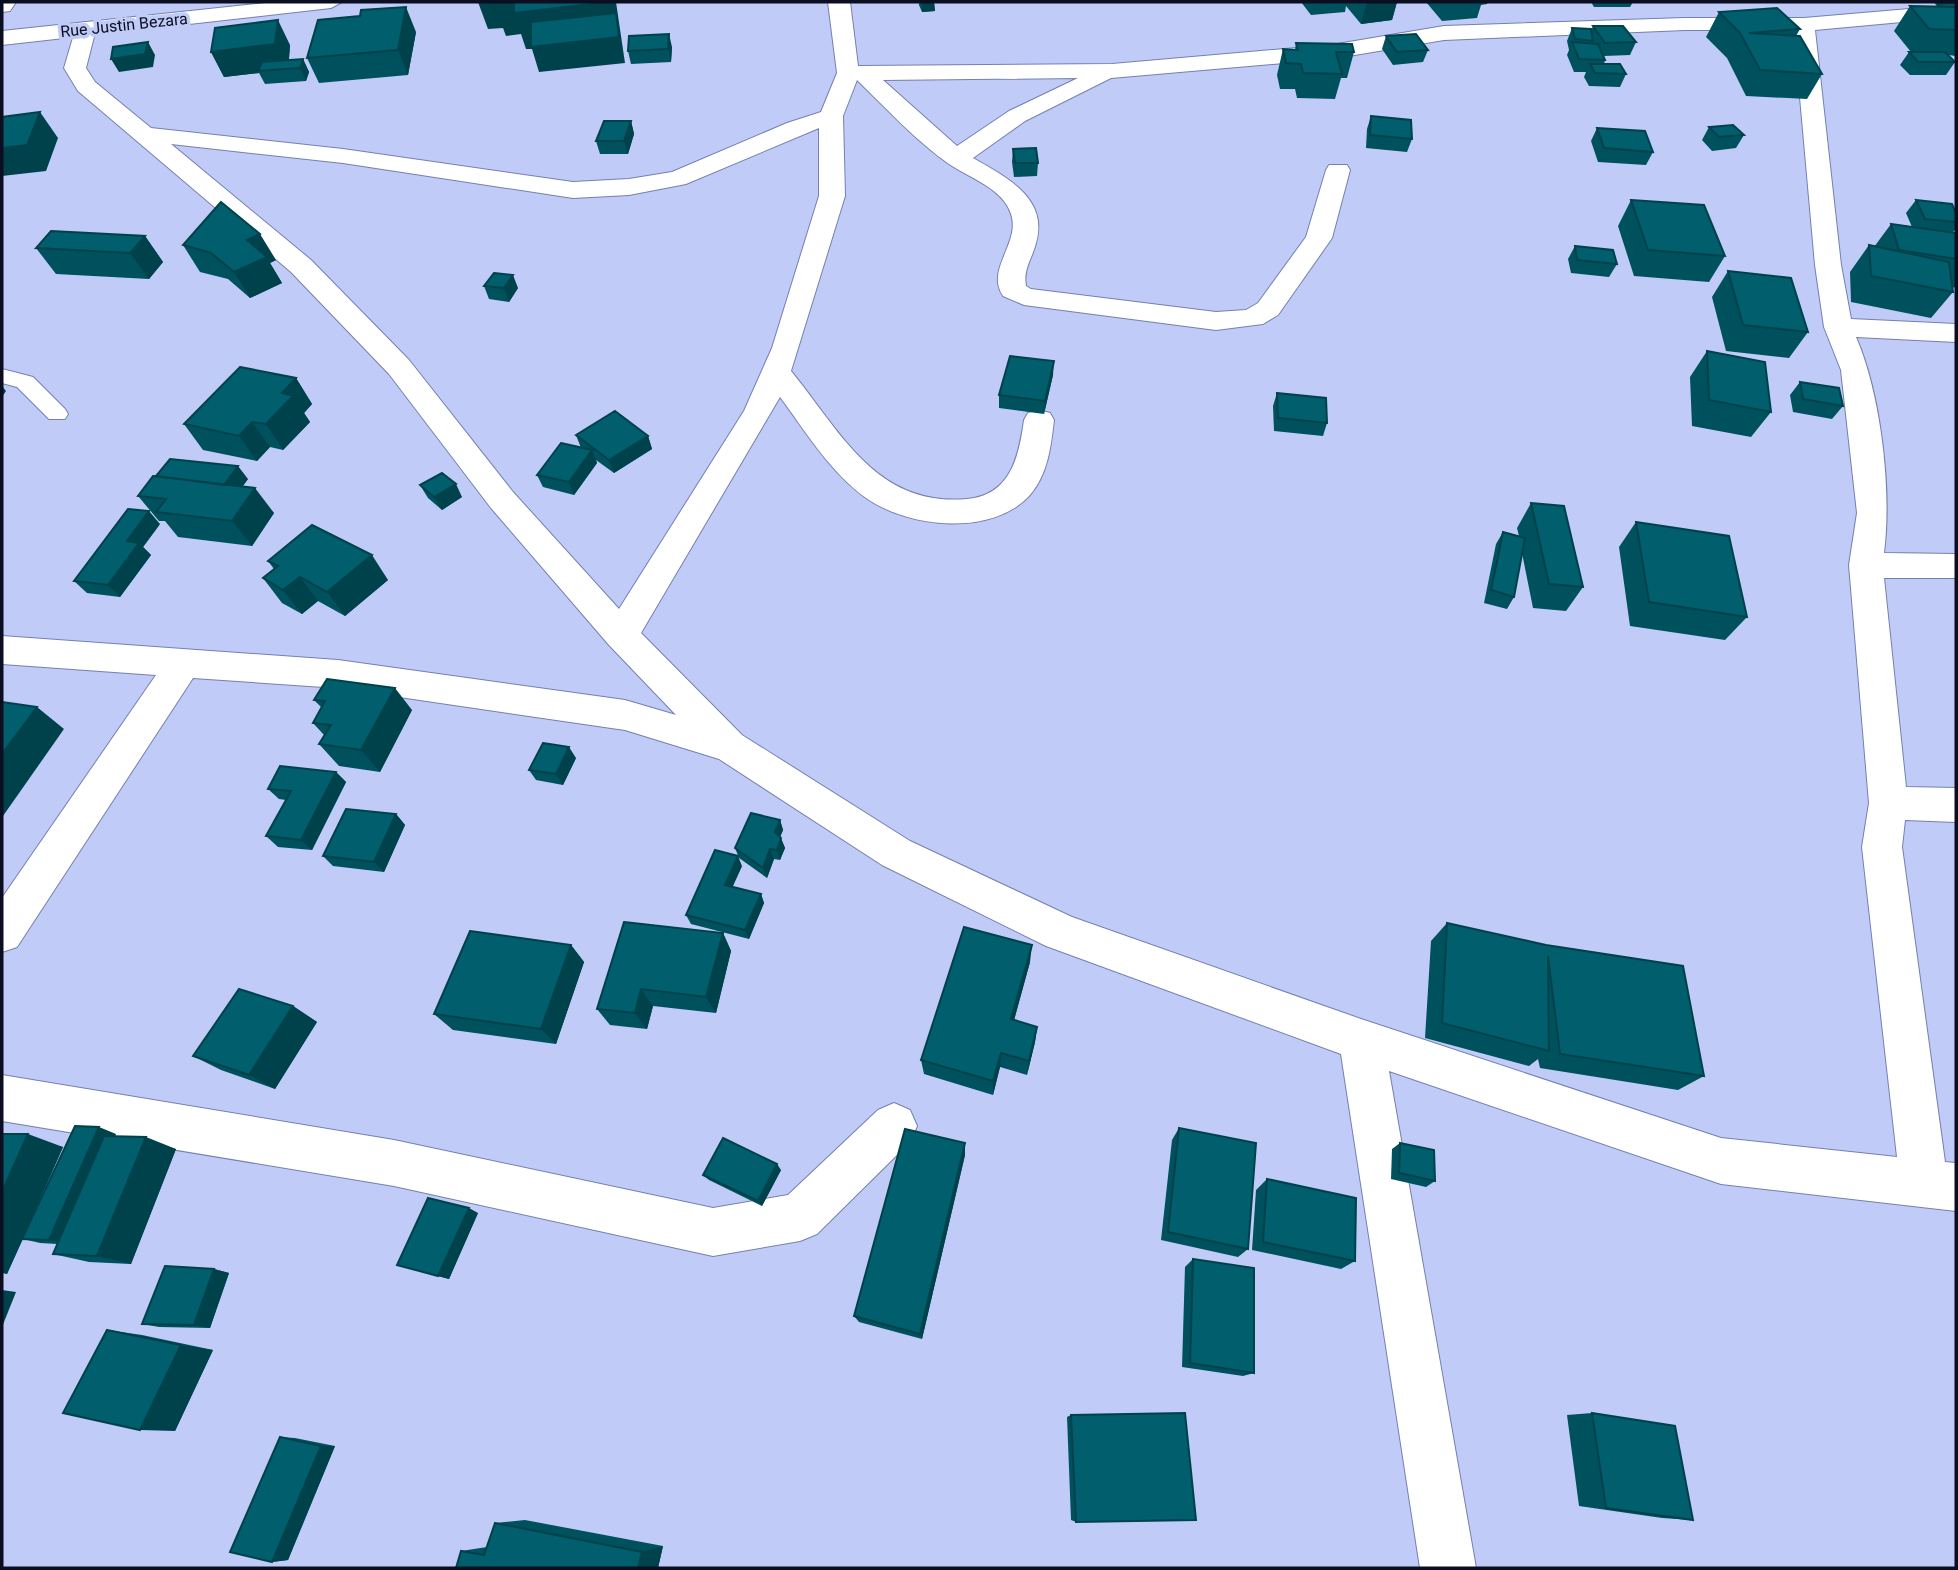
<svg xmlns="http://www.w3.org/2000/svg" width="1958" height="1570" font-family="Roboto,sans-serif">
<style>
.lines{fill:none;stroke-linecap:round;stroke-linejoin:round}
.service-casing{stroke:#7380b0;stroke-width:2}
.minor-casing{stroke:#7380b0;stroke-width:2}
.tertiary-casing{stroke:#7380b0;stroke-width:2}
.service{fill:#fff;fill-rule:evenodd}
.minor{fill:#fff;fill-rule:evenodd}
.tertiary{fill:#fff;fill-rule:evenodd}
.wall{fill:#00515e}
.shaded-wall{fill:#00424c}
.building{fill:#005e6d;stroke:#00424c;stroke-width:2}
.labels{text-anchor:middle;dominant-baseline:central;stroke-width:7;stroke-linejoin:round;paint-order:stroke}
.far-street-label{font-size:16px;fill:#0a0e20;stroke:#c0ccf7}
</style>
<rect width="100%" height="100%" fill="#c0ccf7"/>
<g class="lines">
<g class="service-casing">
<path id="service" d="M2,369l31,8 32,32 3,5 -3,5h-16l-32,-32 -15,-4z"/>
</g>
<g class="minor-casing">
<path id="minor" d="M2,2h14l-6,9 -8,1z
M828,2h22l8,64 254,-2 219,-19 113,-19 241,-8h119l152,-13v12l-141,13 26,235 10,54 105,5v18l-100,-5c25,58 36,153 28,216l72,1v24h-72l22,209 50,1v34l-51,-2 -3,27 43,315 11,1v48l-235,-27 -332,-113 87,497h-56l-79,-514 -295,-108 -164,-81 -163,-106 -94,-29 -287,-42 -145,-10 -176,269 -15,5v-54l154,-223 -154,-11v-28l336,24 287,40 51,15 -67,-70 -118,-137 -102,-134 -98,-102 -213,-181 -14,-23 13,-44 8,-2 11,7 -10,39 9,14 56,46 192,21 230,33 56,-3 43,-7 115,-49 34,-11 16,-39zM1685,30h109l21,235 9,62 17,43 16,143 -8,52 20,238 -7,44 35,310 -176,-19 -360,-119 -289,-102 -162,-76 -168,-106 -101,-102 139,-236c26,35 50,75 86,101 43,30 126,39 164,-3 18,-21 21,-49 24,-75l-4,-7 -11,-3 -11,3 -4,7c-5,36 -13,75 -57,79 -91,8 -126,-67 -176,-128l54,-175 -2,-80 14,-36c29,28 59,61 92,84 20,14 54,24 62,50 10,29 -26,55 -8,82l21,9 192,25 47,-6 15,-9 54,-77 18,-68 -3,-5h-18l-3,5 -20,67 -48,66 -12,7 -30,2 -185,-23 -5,-3c-3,-17 6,-27 10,-43 13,-45 -30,-66 -63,-85l52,-37 86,-43 220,-19 113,-19zM1078,78l-69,33 -52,35 -74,-66zM819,128v68l-47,152 -28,63 -125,198 -106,-117 -104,-132 -98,-100 -140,-116 172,19 230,35 56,-3 57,-11z
M2,1075l392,65 319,68 75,-13 90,-85 16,-7 16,7 7,16 -7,16 -93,92 -17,7 -87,15 -319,-70 -392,-65z"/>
</g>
<g class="tertiary-casing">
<path id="tertiary" d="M275,2h67l-11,6 -329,37v-14z"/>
</g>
<use href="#service" class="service"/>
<use href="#minor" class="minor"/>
<use href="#tertiary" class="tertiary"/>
</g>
<path class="wall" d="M919,2h15l1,9 -13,1 -3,-7z
M1301,2h96l-5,18 -31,4 -15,-18 -1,6 -34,3z
M1426,2h62l-1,2 -6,1 -4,13 -35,3z
M1591,2h42l-3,5h-36z
M1956,3v53l-8,-1 7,7 -9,13h-36l-10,-10 9,-13h2l-17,-21 16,-25 26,1 1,-3z
M1719,12l81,17 -4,7 26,38 -15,25 -61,-3 -19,-38 -21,-21z
M1593,26l43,16 -6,13 -26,1 1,4 -1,4 22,10 -6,13 -31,-1 -5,-9 2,-5h-12l-7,-17 2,-5 -2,-9 5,-13 19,3z
M416,32l-8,43 -89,8 -12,-25z
M1386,36l42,14 -5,12 -30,3 -11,-16z
M1296,43l58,9 -7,26h-6l-6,21 -38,-1 -2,-9h-15l-3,-14 6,-26 12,1z
M290,45l-1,15 14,-1 6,13 -3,9 -41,3 -6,-11 -35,4 -13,-25z
M672,47l-1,15 -40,2 -3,-13z
M1371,116l41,23 -5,13 -41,-4 1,-19z
M631,121l3,13 -6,20h-28l-4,-13z
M1709,127l35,8 -8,13 -24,3 -10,-11z
M1597,128l56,24 -7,13 -48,-3 -7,-21z
M1013,149l25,14 -1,13 -23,1 -2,-15z
M1631,200l94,56 -16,26 -75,-6 -16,-50z
M1916,200l40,13v16l-3,3 3,1v55l-4,-1 1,5 -22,26 -80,-16 -1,-30 19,-27 5,2 17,-23 21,3 -6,-14z
M145,236l18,26 -14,17 -93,-5 -20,-26z
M183,245l93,15 -6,3 12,20 -32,15 -22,-19 -28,-7z
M1575,246l42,18 -8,13 -38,-4 -3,-14z
M1728,271l80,61 -19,26 -63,-7 -14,-54z
M484,286l34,2 -9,14 -20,-3z
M1707,351l64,61 -20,25 -59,-11 -2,-49z
M1053,375l-9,39 -45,-6v-13z
M296,378l16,26 -8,9 6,9 -27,28 -13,-3 -13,14 -54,-11 -19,-26z
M1800,382l43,24 -11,13 -39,-7 -3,-17z
M1277,393l50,30 -4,13 -49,-5 -1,-25z
M576,435l72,1 4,13 -38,24 -18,-13 1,3 -23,32 -31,-8 -6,-12 44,-27z
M248,479l-6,8 32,26 -22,33 -74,-9 -13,-16h-6l-21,-25z
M420,485l42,12 -20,13 -14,-12z
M1531,503l52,84 -17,24 -33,-3 -11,-55 -8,44 -7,12 -23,-6 12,-59 7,-12 16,4 -2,-8z
M1636,522l111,95 -22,23 -95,-14 -11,-79z
M160,524l-17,23 8,8 -31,42 -33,-4 -13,-12z
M268,561l120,19 -43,36 -27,-15 -16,13 -20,-11 -19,-25 11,-9z
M314,700l98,10 -32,62 -41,-6 -20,-22 5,-9 -11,-12 9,-15z
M576,758l-13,27 -27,-5 -7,-10z
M336,772l10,10 -34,68 -34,-3 -12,-11 20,-36 -7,-1 -11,-10z
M396,814l9,11 -21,47 -51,-6 -10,-10z
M780,820l3,10 -3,7 5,11 -5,12 -6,-1 -7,19 -28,-20 -4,-10z
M742,866l-10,21 29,7 3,9 -15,36 -58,-15 -5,-9z
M1447,923l99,22 158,131 -26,14 -138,-22 -2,-9 -9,7 -104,-28 6,-97z
M723,933l8,18 -15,62 -63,-7 -6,23 -37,-4 -13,-16z
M571,945l13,17 -28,82 -103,-14 -19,-16z
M1030,962l-16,58 23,7 -2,15 -8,33 -27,-8 -7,28 -69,-21 -3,-14z
M293,1006l24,16 -42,67 -54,-19 -28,-14z
M1179,1128l69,121 -10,8 -77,-17 11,-100z
M2,1134l61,13 -23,52 76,-65 -1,2 61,13 -45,115 -42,-2 -36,-8 4,-10 -17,-1 -17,-4 -16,35 -5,-1z
M965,1143v12l-43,184 -63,-17 -5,-6z
M1400,1143l35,38 -9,6 -35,-8 1,-30z
M781,1170l-19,36 -53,-26 -6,-5z
M1267,1179l88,82 -14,8 -89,-19 4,-60z
M478,1213l-29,66 -52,-14z
M1193,1259l61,114 -11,3 -61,-9 3,-100z
M214,1269l15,4 -19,55 -51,-1 -17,-3z
M107,1330l35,5 71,15 -38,81z
M1592,1413l101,107 -31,-2 -83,-12 -12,-91z
M1071,1415l5,107 -5,-2 -4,-103z
M280,1437l15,1 40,8 -47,114 -16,2z
M525,1520l138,26 -5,22h-202l5,-17 26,-4 8,-24z"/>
<path class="shaded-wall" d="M478,2h138l9,61 -86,9 -7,-23h-6l-5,-15 -15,2 -3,-8 -15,1z
M922,2h12l1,9 -13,1z
M1367,2h30l-5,18 -31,4z
M406,7l10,25 -8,43 -10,-25z
M278,20l12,25 -2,24 -30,2 1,2 -35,4 -13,-25z
M669,34l3,13 -1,15 -3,-13z
M148,42l7,13 -2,12 -34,5 -8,-13z
M303,59l6,13 -3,9 -6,-13z
M40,112l18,26 -12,33 -44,5v-28z
M631,121l3,13 -6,20 -4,-13z
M260,234l16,26 -6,3 12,20 -32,15 -16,-26 13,-32z
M145,236l18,26 -14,17 -19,-26z
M513,275l5,13 -9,14 -5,-14z
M1054,361l-1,14 -9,39 1,-13z
M296,378l16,26 -8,9 6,9 -27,28 -17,-26 16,-31z
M2,386l4,5 -4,6z
M252,422l18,25 -13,14 -18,-25z
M648,436l4,13 -38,24 -5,-13z
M592,450l5,13 -23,32 -5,-13z
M238,466l10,13 -17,23 -10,-13z
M456,484l6,13 -20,13 -8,-13z
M255,488l19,25 -22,33 -20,-25z
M149,511l11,13 -17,23 8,8 -31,42 -12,-12 19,-44z
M372,555l16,25 -43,36 -18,-24z
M300,577l18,24 -16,13 -19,-24z
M395,688l17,22 -32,62 -19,-22z
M37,707l27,22 -61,87 -1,-1v-61z
M569,747l7,11 -13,27 -7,-11z
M336,772l10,10 -34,68 -11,-10z
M396,814l9,11 -21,47 -10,-10z
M780,820l3,10 -5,12 -3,-10z
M781,838l4,10 -5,12 -3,-10z
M770,849l4,10 -7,19 -4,-10z
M738,856l4,10 -13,29 -4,-10z
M761,894l3,9 -15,36 -4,-9z
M723,933l8,18 -15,62 -10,-16z
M571,945l13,17 -28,82 -15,-15z
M1032,945l-2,17 -20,73 1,-16z
M641,989l12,17 -6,23 -12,-16z
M293,1006l24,16 -42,67 -26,-14z
M1037,1027l-2,15 -8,33 2,-14z
M1001,1053l-1,14 -7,28v-14z
M99,1127l17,7 -49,110 -18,-4z
M28,1134l35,13 -56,127 -5,-2v-80z
M146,1137l30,12 -45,115 -34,-8z
M965,1143v12l-43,184 -2,-5z
M777,1164l4,6 -19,36 -4,-5z
M469,1208l9,5 -29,66 -11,-3z
M214,1269l15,4 -19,55 -16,-3z
M2,1290l14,2 -14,35z
M181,1345l32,5 -38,81 -35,-1z
M321,1446h14l-47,114 -16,2z
M663,1546l-5,22h-20l4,-16z"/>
<path class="building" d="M514,2h95l-95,11z
M1956,3v4h-15l-4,-3z
M1910,6l46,1v23l-27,-1z
M406,7l-8,43 -91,8 11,-38 42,-4 1,-6z
M1777,8l23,21 -51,4 51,3 22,38 -62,-4 -20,-37 -21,-21z
M616,13l3,24 -88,10v-25z
M278,20l-3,24 -64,8 4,-24z
M1593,26h30l13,16 -31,1z
M1572,28l19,1 2,12 -18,-2z
M669,34l-1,15 -40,2 1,-15z
M1416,34l12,16 -31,2 -11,-16z
M148,42l-3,12 -34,5 2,-12z
M1572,42l26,2 7,16 -26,-1z
M1296,43l56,1 2,8h-18l6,22 -39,-1 -2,-9 -15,-1 -3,-14 15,1z
M1909,52h36l10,10h-37z
M303,59l-3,9 -42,3 4,-9z
M1590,64h30l6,10 -31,-1z
M40,112l-13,33 -25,3v-31z
M1371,116l40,4 1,19 -42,-4z
M604,121h27l-7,20h-28z
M1733,125l11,10 -25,2 -10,-10z
M1597,128l48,3 8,21 -49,-4z
M1036,148l2,15h-23l-2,-14z
M1631,200l73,5 21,51 -77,-6z
M1916,200l36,4 4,9v9l-31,-3z
M221,202l39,32 -13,6 20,17 -33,15 -23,-19 -28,-8z
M1891,224l65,9v26l-57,-9z
M51,231l94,5 -15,17 -94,-5z
M1869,245l80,17 4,30 -82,-16z
M1575,246l38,4 4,14 -40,-4z
M1728,271l63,7 17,54 -65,-7z
M494,273l19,2 -9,13 -20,-2z
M1707,351l58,11 6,50 -62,-12z
M1010,356l44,5 -9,40 -46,-6z
M240,367l56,11 -14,15 11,3 -27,28 -14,-2 -13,14 -55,-12z
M1800,382l39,6 4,18 -40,-7z
M1277,393l49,5 1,25 -49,-5z
M615,411l33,25 -39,24 -33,-25z
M561,443l31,7 -23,32 -32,-7z
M170,459l68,7 -14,19 -68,-9z
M442,473l14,11 -22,13 -14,-12z
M153,476l102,12 -23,33 -76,-9 10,-13 -28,-3z
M1531,503l33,3 19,81 -34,-3z
M128,509l21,2 -22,30 12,2 -31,42 -34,-4z
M1636,522l93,14 18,81 -98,-15z
M312,525l60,30 -45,37 -27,-15 -17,13 -20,-12 15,-12 -10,-5z
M1503,532l22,6 -11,59 -23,-7z
M327,679l68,9 -34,62 -42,-6 12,-19 -18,-2 12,-22 -11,-1z
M2,702l35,5 -35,47z
M543,743l26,4 -13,27 -27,-4z
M280,766l56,6 -35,68 -35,-4 25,-45 -23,-2z
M346,809l50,5 -22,48 -51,-6z
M751,813l29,7 -5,12 6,6 -4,12 -7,-1 -7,19 -28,-20z
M715,850l23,6 -13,29 36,9 -16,36 -59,-15z
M624,922l99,11 -17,64 -65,-8 -6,24 -38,-4z
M1447,923l99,22 137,21 21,110 -144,-22 -12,-98 1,95 -107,-28z
M964,927l68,18 -21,74 26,8 -8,34 -28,-8 -8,28 -72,-21z
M470,931l101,14 -30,84 -107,-15z
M239,989l54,17 -44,69 -56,-19z
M75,1126l24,1 -50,113 -27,-1z
M1179,1128l77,15 -8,106 -80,-17z
M905,1129l60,14 -45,191 -66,-18z
M2,1134h26l-26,58z
M104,1136l42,1 -49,119 -44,-2z
M723,1138l54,26 -19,37 -55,-26z
M1400,1143l34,7 1,31 -36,-8z
M1267,1179l89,19 -1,63 -92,-19z
M428,1198l41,10 -31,68 -41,-11z
M1193,1259l61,9v105l-64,-10z
M165,1266l49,3 -20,56 -52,-1z
M107,1330l74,15 -41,85 -77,-17z
M1185,1413l11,107 -120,2 -5,-107z
M1592,1413l83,13 18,94 -87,-12z
M280,1437l41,9 -49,116 -42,-10z
M495,1523l147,29 -4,16h-182l5,-17 23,4z"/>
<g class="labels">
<g class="far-street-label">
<text transform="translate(124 25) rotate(-6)">Rue Justin Bezara</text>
</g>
</g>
<rect width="1958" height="1570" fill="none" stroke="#0a0e20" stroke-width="7"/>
</svg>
